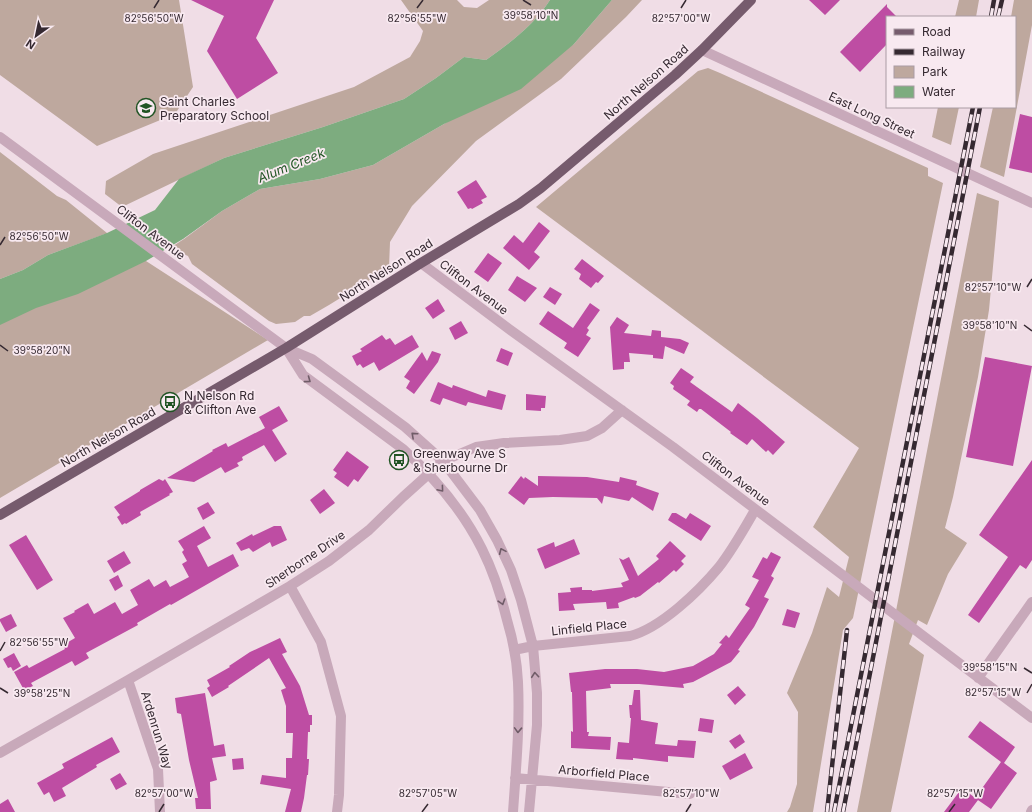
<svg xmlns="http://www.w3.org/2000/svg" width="1032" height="812" font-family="Inter,sans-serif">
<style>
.green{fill:#bea89e}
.water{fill:#7dac7f}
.building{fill:#be4da3}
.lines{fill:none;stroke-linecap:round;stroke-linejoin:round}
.street{stroke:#c8a9ba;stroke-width:10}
.primary{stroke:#765b6d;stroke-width:10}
.rail-casing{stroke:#352931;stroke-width:4.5}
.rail{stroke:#f8e9f0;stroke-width:3;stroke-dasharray:9;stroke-linecap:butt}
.oneway{stroke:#705c68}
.ticks{fill:none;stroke:#352931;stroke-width:1.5}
.labels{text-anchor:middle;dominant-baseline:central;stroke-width:3.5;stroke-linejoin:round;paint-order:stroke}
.street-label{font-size:12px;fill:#352931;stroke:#f8e9f0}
.poi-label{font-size:12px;fill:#352931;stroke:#f8e9f0;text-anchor:start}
.water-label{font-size:13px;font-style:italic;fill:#215424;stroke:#f8e9f0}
.ticks-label{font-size:10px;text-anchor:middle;fill:#352931;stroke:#f8e9f0;stroke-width:3.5;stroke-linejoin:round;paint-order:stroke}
</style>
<rect width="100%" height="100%" fill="#f0dde6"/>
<path class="green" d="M0,0h179l14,87 -18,27 -78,32 -97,-71z
M401,0h56l7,7 13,1 12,-8h61c-16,25 -40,43 -64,60l-22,-3 -28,21 -32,21 -81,28 -99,31 -102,49 -17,-13 1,-13 47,-27 201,-67 56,-30 10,-16 3,-10z
M612,0h30l-16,17 -65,62 -85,62 -64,65 -22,36 -1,26 -60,37 -19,11h-6l-9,6 -19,2 -7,-3 -77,-57 -4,-8 -18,-8 14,-9 38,-28 38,-22 60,-10 53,-14 71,-41 130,-80z
M959,0h20l-3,17h-21z
M1014,0h18v25l-28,152 -24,-10 13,-60h22v-90h-4z
M708,68l12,5 208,95v8l15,7 -90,435 -10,12 -30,182h-26l3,-5 7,-23 1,-72 -11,-19 25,-60 15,-46 12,10 10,-40 -36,-30 46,-79 -323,-241 162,-136z
M938,107h21l-8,38 -19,-8z
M0,152l57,44 9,4 41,33 39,28 122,79 -268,158v-192l105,-72 -57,21 -25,15 -23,9z
M977,193l22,8 -10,109 -11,67 -25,120 -8,31 22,15 -19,31 -21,51 -9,-5 -9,24 15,11 -33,157h-34z"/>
<path class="water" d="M550,0h62l-38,44 -53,45 -77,35 -71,41 -53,14 -60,10 -38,22 -39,28 -37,22 -68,33 -42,14 -36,17v-46l23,-9 25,-15 59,-22 48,-23 24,-31 45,-21 99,-31 81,-28 32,-21 28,-21 22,3c24,-17 48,-35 64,-60z"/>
<path class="building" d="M191,0h83l-18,38 22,35 -41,26 -30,-48 17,-35z
M809,0h31l-15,15z
M887,4v3l10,10h-10v27l-27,28 -20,-20z
M1020,114l12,3v56l-23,-5z
M476,180l11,17 -6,3 2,3 -11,6 -1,-1 -3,1 -11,-17z
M539,222l11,9 -16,21 6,5 -11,13 -26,-22 11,-13 9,8z
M488,253l14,10 -14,19 -14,-10z
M582,259l22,17 -6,7 -2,-1 -5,6 -12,-9 2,-5 -7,-5z
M517,276l20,12 -12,14 -17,-12z
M550,287l12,7 -7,11 -12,-8z
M438,299l7,12 -12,8 -8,-11z
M590,303l10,7 -13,18 2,2 -3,5 5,3 -13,19 -14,-9 3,-5 -28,-19 9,-13 25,17z
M617,317l12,8 -5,8 27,3 1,-6 9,1v6l19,2 9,4 -5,11 -19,-8 -2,13 -10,-1v-3l-24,-2 1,9h-6v7l-11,1 -3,-43z
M461,321l7,12 -13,7 -6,-12z
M382,335l4,5 4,-2 5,7 17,-10 7,12 -40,24 -5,-9 -11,6 -3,-4 -3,2 -5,-10 10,-5 -2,-2z
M501,348l12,5 -5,13 -12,-5z
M432,351l9,3 -3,8 -24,32 -8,-6 4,-7 -6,-4 18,-25 5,9z
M985,357l47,9 -19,100 -47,-9z
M681,368l13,9 -4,5 42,30 6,-9 19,15 28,24 -12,13 -5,-5 -2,2 -14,-13 -5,6 -17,-12 1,-1 -30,-23h-2l-2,3 -10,-7 3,-4 -17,-12 1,-3 -4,-3z
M438,382l14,6 1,-3 33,12 2,-7 18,5 -4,15 -34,-8 -2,4 -23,-8 -3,7 -10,-4z
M526,394l20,2 -1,12h-4v3l-15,-1z
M279,406l9,15 -16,9 15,24 -12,8 -11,-17 -22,12 1,3 -6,3 2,3 -14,7 -4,-6 -27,15 -27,-4 46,-27 -1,-1 14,-7 2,4 37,-19 -6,-11z
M347,451l22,16 -11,15 -4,-3 -6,8 -14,-10 3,-4 -4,-3z
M1032,460v100l-6,9 -6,-4 -41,58 -11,-8 40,-58 -29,-22z
M521,476l3,3 1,-2 13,9v-10l49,1 32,5 1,-5 17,4 -1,4 23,8 -6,18 -21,-14 -3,4 -25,-5 -2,8 -5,-6 -44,-1 -24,1 -5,7 -16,-12z
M159,479l4,2 2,-2 8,13 -4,2 1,1 -30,17 1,3 -15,9 -1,-1 -3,2 -5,-8 3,-2 -6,-8 26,-16v-1z
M324,489l11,14 -15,11 -10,-14z
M208,502l7,11 -12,7 -6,-12z
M672,513h4l10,6 4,-6 21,13 -10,15 -33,-21z
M204,526l7,12 -14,8 11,21 25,-13 6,12 -68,39 -1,-1 -33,19 1,2 -52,28 3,5 -14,8 -3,-5 -41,22 2,3 -9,4 -10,-18 13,-7 2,3 36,-19 -2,-4 12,-7 -12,-20 12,-6 -1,-1 14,-8 6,11 21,-12 7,12 16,-9 -8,-15 19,-11 5,8 12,-7 4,7 19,-10 -7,-13 5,-3 -5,-9 2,-2 -6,-9z
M274,526h7l6,14 -15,7 -2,-5 -17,10 -4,-4 -8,3 -5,-8 16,-9 1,2z
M26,535l27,45 -16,10 -28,-45z
M574,539l6,15 -35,15 -8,-20 17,-7 1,5z
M670,541l16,15 -5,5 3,3 -8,8 -2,-2 -15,13 -1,-1 -18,14 -5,2 -1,-1 -16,6 1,5 -12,1 -1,-7 -33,2 2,6 -16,1 -1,-18 13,-1 -1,-4 12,-1v3h10v1l31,-4 -2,-4 8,-3 -10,-22 4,2 6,-3 9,19 21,-17 -3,-3z
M124,551l7,12 -17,10 -7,-12z
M771,552l10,5 -10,19 3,2 -10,19 5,2 -15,28 -16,23 2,1 -9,11 -38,20 -10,2 1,4 -45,-4h-29l1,4 -25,3 1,41h2l-1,4 23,1 -1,13 -39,-2v-17l2,1 -1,-40h-1l-2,-19 36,-4h32l27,3 29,-6 21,-12 8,-10 -3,-1 7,-8 3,3 21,-30 -5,-3 14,-25 -7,-3 11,-20 4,2z
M118,575l5,11 -8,5 -6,-11z
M787,609l13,4 -5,15 -13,-3z
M11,614l6,12 -11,6 -6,-11v-2z
M280,638l7,14 -5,2 18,32 9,29h3v10h-2v7h-2l-1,27h2l-1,16h-1l-3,23 -3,14h-16l6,-23 -31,-5 2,-9 24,3v-20h6l1,-25h-7v-27l-5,-16 5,-2 -17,-30 -41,28 1,1 -17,10 -5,-9 3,-2 -3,-6 23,-13 -1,-1 21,-14z
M14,653l7,13 -8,5 -2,-4 -3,1 -5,-9z
M738,686l8,9 -11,10 -8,-10z
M634,690h6l1,30 17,3 -3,21 22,2 1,-6 18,1 -2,17 -26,-2v6l-35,-4v2l-17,-1 2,-17 11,1 2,-25h-1l-1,-13h3z
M205,693l9,53 10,-2 2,12 -14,2 5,22 -7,2 1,27h-15l-1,-11h3l-9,-38 -8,-46 -4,-1 -2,-15z
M700,718l14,2 -2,13 -14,-2z
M980,721l35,26 -11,16 13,10 -26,36 -16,-11 26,-36 -33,-25z
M740,734l5,8 -10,7 -6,-8z
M112,737l8,15 -24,13 1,2 -35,21 4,8 -12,6 -5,-10 -5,3 -7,-12 27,-15 -2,-4z
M745,753l8,15 -23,12 -8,-14z
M243,758l1,11 -11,1 -1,-11z
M120,773l7,11 -11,6 -6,-11z
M962,788l16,12 -9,12h-25z
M8,799l7,13h-15v-8z"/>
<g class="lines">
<path class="street" d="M702,50l330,153
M0,137l286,211 26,11 93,68 38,34 37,49 17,30 14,30 10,30 12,46 4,47v32l-8,87
M421,263l88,66 164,118 359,271
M286,348l17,27 100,74c31,28 60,62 79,100 11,22 19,46 25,71 6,20 10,41 11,62 2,43 -2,87 -5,130
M290,586l31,56 20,74 -2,79 -2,17
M514,650l19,-4 97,-10c31,-8 69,-45 89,-69 14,-18 25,-38 36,-57
M978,678l54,-76
M128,680l30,89 2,43
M0,753l128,-73 162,-94 39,-25 40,-31 34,-33 40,-36 33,-14 28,-4 56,-3 27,-4 15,-8 20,-18
M515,778l175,16
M1031,812l1,-2"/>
<path class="primary" d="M0,515l286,-167 135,-85 98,-59 22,-16 134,-113 27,-25 49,-50"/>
<g class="rail-casing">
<path id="rail" d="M991,17l3,-17
M998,17l4,-17
M827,812l20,-182
M834,812l139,-705
M843,812l137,-705"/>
</g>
<use href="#rail" class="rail"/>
</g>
<defs><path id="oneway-chevron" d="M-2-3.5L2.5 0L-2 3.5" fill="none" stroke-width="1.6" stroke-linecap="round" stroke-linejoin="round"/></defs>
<g class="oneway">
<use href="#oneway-chevron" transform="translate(308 380) rotate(36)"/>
<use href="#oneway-chevron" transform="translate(414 435) rotate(-138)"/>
<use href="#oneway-chevron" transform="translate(441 489) rotate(50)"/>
<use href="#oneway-chevron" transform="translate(502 551) rotate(-114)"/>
<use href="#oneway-chevron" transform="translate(502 602) rotate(73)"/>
<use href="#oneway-chevron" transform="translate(535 675) rotate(-95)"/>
<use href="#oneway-chevron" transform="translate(518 730) rotate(92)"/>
</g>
<path class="ticks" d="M523,0l8,5M154,8l5,-8M417,8l6,-8M681,8l5,-8M0,245l5,-8M1027,287l5,-8M1024,325l8,6M0,345l8,6M0,651l5,-9M1024,668l8,5M0,688l8,5M1027,693l5,-9M159,812l5,-8M422,812l6,-8M686,812l5,-8M949,812l6,-8"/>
<defs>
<g id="school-ring" transform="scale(1)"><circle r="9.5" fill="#f8e9f0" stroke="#215424" stroke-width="1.5"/><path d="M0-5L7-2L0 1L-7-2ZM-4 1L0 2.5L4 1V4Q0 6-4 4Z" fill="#215424"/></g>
<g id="bus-ring" transform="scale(1)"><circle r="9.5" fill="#f8e9f0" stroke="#215424" stroke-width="1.5"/><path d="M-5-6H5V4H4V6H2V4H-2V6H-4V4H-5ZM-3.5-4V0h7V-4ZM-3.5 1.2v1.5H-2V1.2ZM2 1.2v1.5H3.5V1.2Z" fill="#215424"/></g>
</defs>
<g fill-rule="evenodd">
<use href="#school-ring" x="146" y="108"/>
<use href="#bus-ring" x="170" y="402"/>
<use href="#bus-ring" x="399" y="460"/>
</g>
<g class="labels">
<g class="street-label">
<text transform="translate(646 82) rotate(-41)">North Nelson Road</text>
<text transform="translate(872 115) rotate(25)">East Long Street</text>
<text transform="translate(151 232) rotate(37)">Clifton Avenue</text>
<text transform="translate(386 270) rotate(-32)">North Nelson Road</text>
<text transform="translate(474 287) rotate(37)">Clifton Avenue</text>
<text transform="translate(108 437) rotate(-30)">North Nelson Road</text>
<text transform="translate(736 478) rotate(37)">Clifton Avenue</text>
<text transform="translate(305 559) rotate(-34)">Sherborne Drive</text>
<text transform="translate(589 627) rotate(-6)">Linfield Place</text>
<text transform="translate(157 730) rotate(73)">Ardenrun Way</text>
<text transform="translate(604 773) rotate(5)">Arborfield Place</text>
</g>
<g class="poi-label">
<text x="160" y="101">Saint Charles<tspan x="160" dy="14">Preparatory School</tspan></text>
<text x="184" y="395">N Nelson Rd<tspan x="184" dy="14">&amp; Clifton Ave</tspan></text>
<text x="413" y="453">Greenway Ave S<tspan x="413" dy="14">&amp; Sherbourne Dr</tspan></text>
</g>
<g class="water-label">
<text transform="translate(291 165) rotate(-22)">Alum Creek</text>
</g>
</g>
<g class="ticks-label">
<text x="531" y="19">39°58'10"N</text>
<text x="417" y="22">82°56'55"W</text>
<text x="681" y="22">82°57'00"W</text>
<text x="154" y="22">82°56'50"W</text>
<text x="39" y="240">82°56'50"W</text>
<text x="993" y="291">82°57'10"W</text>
<text x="990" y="329">39°58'10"N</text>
<text x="42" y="354">39°58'20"N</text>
<text x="39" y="646">82°56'55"W</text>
<text x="990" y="671">39°58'15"N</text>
<text x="993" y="696">82°57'15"W</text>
<text x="42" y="697">39°58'25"N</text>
<text x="164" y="797">82°57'00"W</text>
<text x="428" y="797">82°57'05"W</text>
<text x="691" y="797">82°57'10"W</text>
<text x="955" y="797">82°57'15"W</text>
</g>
<rect x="886" y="16" width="130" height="92" fill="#f8e9f0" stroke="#aa9ca4"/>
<rect x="894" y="29" width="20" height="6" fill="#765b6d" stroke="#aa9ca4"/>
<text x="922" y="36" font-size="12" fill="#352931">Road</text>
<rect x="894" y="49" width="20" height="6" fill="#352931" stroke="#aa9ca4"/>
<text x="922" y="56" font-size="12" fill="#352931">Railway</text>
<rect x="894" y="66" width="20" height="12" fill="#bea89e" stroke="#aa9ca4"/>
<text x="922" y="76" font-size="12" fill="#352931">Park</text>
<rect x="894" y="86" width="20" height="12" fill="#7dac7f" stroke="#aa9ca4"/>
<text x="922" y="96" font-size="12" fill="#352931">Water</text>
<g transform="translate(36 36) rotate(213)" stroke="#f8e9f0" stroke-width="3" paint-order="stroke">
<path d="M0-3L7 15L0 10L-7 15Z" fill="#352931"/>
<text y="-6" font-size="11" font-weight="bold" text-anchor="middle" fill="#352931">N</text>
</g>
</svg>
